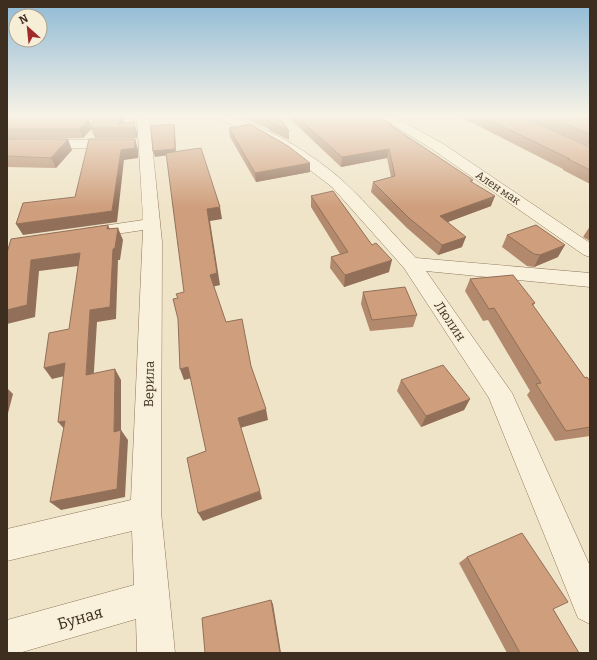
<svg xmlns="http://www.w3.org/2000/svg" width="597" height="660" font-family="Bitter,serif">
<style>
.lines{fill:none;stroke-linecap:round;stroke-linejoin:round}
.minor-casing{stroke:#8d765c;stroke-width:1}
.minor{fill:#faf1dc;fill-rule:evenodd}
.wall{fill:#b2896c;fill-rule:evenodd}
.shaded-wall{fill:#916f58}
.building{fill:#cf9f7d;stroke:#916f58}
.labels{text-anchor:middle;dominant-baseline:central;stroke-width:3;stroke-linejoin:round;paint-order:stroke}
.far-street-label{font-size:11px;fill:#3d2e20;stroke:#f7eed8}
.street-label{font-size:13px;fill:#3d2e20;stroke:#f7eed8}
.near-street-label{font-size:16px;fill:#3d2e20;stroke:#f7eed8}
</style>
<rect width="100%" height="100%" fill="#f0e4c8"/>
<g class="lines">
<g class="minor-casing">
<path id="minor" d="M137,115h12l13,127 -1,270 14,141h-38l-1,-34 -117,34h-12v-33l127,-35 -2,-54 -125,30v-32l124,-29 12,-270 -54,8 -6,-1 -3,-4 3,-4 6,-1 54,-8z
M209,115c41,-2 104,39 134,66 26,24 49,52 73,77l174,15v14l-164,-16 86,122 78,173v58l-12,-6 -89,-220 -85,-130 -72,-81 -43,-33 -38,-22 -40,-15z
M377,115h14l51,28 148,100v14l-6,-2 -152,-106z
M7,140h111l7,4 -7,4h-111z"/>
</g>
<use href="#minor" class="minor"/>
</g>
<path class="wall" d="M64,115h32l-1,1 30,7 9,-1 3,11v5h-42l-4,-9 -8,9 -76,1v-21h57zM94,116l-2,10 -3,-6z
M238,115h39l12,16v9l-20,-10v-1z
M286,115h89l98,65 -1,2 19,24 -43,16 14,25 -24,8 -31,-27 -36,-36 2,-10 18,-5 -4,-19 -46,9z
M459,115h128l3,1v28l-3,1 -58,-25 61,27v37l-27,-14v-1l-104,-53z
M229,128l81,35v9l-54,10 -26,-45z
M7,139l65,11 -16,18 -49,-1z
M311,196l61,49 17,27 -45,15 -14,-19 1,-11 9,-3 -29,-47z
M590,226v15l-7,-4z
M507,235l51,22 -24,10 -7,-1 -25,-19z
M470,279l65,24 -2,3 52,72 5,3v55l-35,5 -28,-46 3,-4 -42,-71 -5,1 -18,-30z
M363,292l54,23 -4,12 -43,4 -9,-27z
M401,380l69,19 -6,11 -43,17 -24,-36z
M467,557l86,52 26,44h-72l-48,-90z"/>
<path class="shaded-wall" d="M78,115h18l-7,5 3,8h-1v1l-8,9 -4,-9 -6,-11z
M122,115l3,10 -7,-1z
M134,122l3,11v5l-3,-10z
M174,124l1,5 1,25 -21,3 -2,-6z
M68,139l4,11 -16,18 -5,-10z
M135,139l3,11v8l-14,2 -7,62 -94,13 -7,-11 96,-13 9,-61z
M590,140v4l-3,1z
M389,149l-2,9 -46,9 1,-10z
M310,163v9l-54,10 -1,-9z
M495,196l-4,10 -54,20 3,-10z
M220,207l2,12 -12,2 10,64 -8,2 -2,-12 -3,-66z
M108,225l5,11 -6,-7z
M118,228l5,12 -3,20h-2l-2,59 -19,3 -4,64 -7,-11 4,-65 23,-61z
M466,237l-4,10 -24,8 4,-10z
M565,245l-7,12 -24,10 6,-12z
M80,253l6,12 -47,6 -4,46 -28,7v-14l24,-50z
M392,260l-3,12 -45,15 1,-12z
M65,363l8,11 -21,5 -8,-11z
M188,367l4,11 -8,2 -4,-11z
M115,369l6,11v52v-2l7,10 -3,57 -64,13 -11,-8 64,-70z
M7,388l6,6 -6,23z
M470,399l-6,11 -43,17 5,-11z
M266,409l2,11 -28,8 -2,-10z
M65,421l2,11 -9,-10z
M260,491l2,8 -59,22 -5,-8z
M271,600l2,4 8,49h-1z"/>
<path class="building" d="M64,115h14l-5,3h16l-10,11h-72v-11h57z
M112,115h10l-4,9 16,-2v6h-43l3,-12z
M257,115h20l12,16 -21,-10 2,-1z
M295,115h80l17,9 -2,1 83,55 -3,1 25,15 -55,20 26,21 -24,8 -33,-27 -36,-36 22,-6 -6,-27 -47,8z
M479,115h39l72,32v23l-22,-11h2z
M544,115h43l3,1v18z
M174,124l1,25 -22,2 -2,-25z
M250,124l38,22 22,17 -55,10 -26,-45z
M7,139h61l-17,19 -44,-2z
M89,139h46v9l-14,2 -9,61 -96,13 7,-21 52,-6z
M201,148l19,59 -13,2 10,64 -7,2 16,47 16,-3 9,47 15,43 -28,9 22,73 -62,22 -11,-55 19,-7 -18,-84 -8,2 -2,-50 -5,-20 5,-1 -2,-4 8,-2 -18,-139z
M333,191l39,54 4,-2 16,17 -47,15 -14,-18 17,-5 -37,-56z
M108,225l-1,4 11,-1 -3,20 -2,1 -3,58 -20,3 -4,65 29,-6 -1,63 7,-2 -4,59 -67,13 15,-81 -7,1 7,-59 -21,5 5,-35 20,-4 11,-76 -49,7 -4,45 -20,5v-57l4,-14z
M536,225l29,20 -25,10 -6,-1 -27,-19z
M513,275l22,28 -3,1 53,74 2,-1 3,4v46l-24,4 -30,-47 5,-1 -47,-75 -5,1 -19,-30z
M405,287l12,28 -45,5 -9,-28z
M443,365l27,34 -44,17 -25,-36z
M522,533l46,69 -15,7 26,44h-59l-53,-96z
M271,600l9,53h-75l-3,-35z"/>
<linearGradient id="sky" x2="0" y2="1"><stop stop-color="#8fbad6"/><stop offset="0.56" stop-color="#f8f3e6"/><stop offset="1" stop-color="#f8f3e6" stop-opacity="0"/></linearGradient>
<rect width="597" height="207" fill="url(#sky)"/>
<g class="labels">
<g class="far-street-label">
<text transform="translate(498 188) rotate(34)">Ален мак</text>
</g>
<g class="street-label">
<text transform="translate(450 321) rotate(56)">Люлин</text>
<text transform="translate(149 384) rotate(-89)">Верила</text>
</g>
<g class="near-street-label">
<text transform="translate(80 618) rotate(-16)">Буная</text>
</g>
</g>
<rect width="597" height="660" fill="none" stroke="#3d2e20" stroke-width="16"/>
<g transform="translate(28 28) rotate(333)"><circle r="19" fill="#f7eed8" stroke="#ada18e"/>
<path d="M0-3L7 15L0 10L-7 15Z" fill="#9e2a2b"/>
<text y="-6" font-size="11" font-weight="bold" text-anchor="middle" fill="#3d2e20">N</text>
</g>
</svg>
